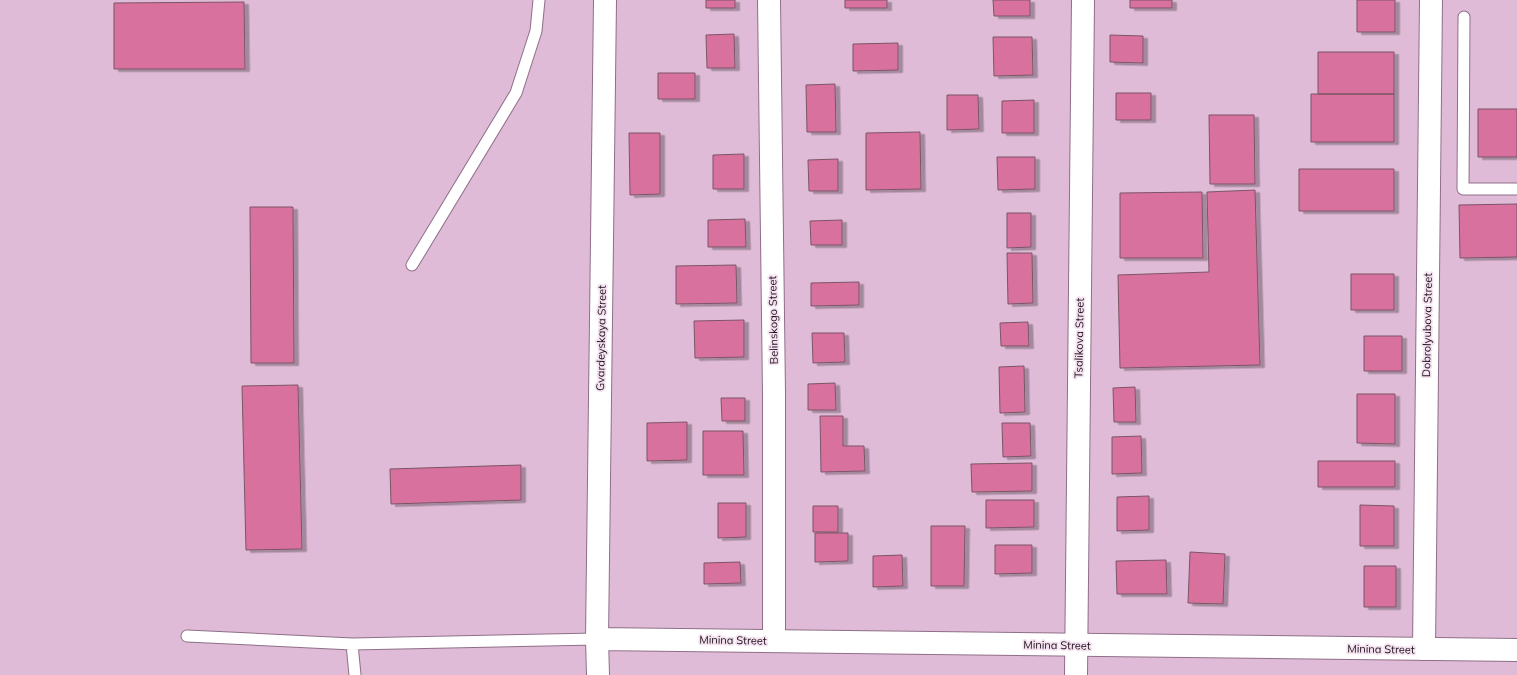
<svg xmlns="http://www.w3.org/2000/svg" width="1517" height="675" font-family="Mulish,sans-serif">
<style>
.building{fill:#d9719f;stroke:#7b5565;filter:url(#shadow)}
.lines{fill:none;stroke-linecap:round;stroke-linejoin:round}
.lane-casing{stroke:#8f6f88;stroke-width:13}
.street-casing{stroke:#8f6f88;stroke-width:24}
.secondary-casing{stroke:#8f6f88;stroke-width:24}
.lane{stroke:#fff;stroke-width:11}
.street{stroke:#fff;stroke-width:22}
.secondary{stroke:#fff;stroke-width:22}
.labels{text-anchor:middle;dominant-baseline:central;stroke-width:3.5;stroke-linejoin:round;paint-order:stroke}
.street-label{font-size:11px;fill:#1d111b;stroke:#f4e2f0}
</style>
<defs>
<filter id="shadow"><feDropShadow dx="4.5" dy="2.5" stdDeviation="0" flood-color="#0004"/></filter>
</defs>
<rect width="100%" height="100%" fill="#dfbbd7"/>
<path class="building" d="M706,0h29v8h-29z
M845,0h42v8h-42z
M993,0h37v16h-36z
M1130,0h42v8h-42z
M1357,0h38v32h-38z
M244,2l1,67h-131v-66z
M734,34l1,34h-28l-1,-33z
M1110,35l33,1v27l-33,-1z
M993,37h39l1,38 -39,1z
M898,43v27l-45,1v-27z
M1318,52h76v42h-76z
M658,73h37v26h-37z
M835,84l1,48h-29l-1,-47z
M1116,93h35v27h-35z
M1311,94h83v48h-83z
M947,95h31l1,34 -32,1z
M1034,100v33h-32v-32z
M1478,109h39v48h-39z
M1209,115h45l1,69h-45z
M920,132l1,57 -55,1v-57z
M629,133h31v61l-30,1z
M744,154v35h-31v-34z
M997,157h38v32l-37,1z
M838,159v32h-29l-1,-31z
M1299,169h95v42h-95z
M1255,190l5,175 -140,3 -2,-93 91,-3 -2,-80z
M1202,192l1,66h-83v-65z
M1517,204v53l-57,1 -1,-53z
M250,207h43l1,156h-43z
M1007,213h24v34l-24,1z
M745,219l1,28h-38v-27z
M842,220v25h-31l-1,-24z
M1007,253h25l1,50 -25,1z
M736,265l1,38 -61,1v-38z
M1351,274h43v36h-43z
M859,282v23l-48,1v-23z
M744,320v37l-49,1 -1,-37z
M1028,322l1,24h-28l-1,-23z
M812,333h32l1,29 -32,1z
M1364,336h38v35h-38z
M1024,366l1,46 -25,1 -1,-46z
M835,383l1,27h-28v-26z
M298,385l4,164 -56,1 -4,-164z
M1135,387l1,35h-22l-1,-34z
M1357,394h38v50l-38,-1z
M721,398h24v23h-23z
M820,416h23v30h21l1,25 -44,1z
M687,422v38l-40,1v-38z
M1002,423h28l1,33 -28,1z
M703,431h40l1,44h-41z
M1141,436l1,37 -30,1v-37z
M1318,461h77v26h-77z
M1032,463v28l-60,1 -1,-28z
M521,465v35l-130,4 -1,-35z
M1149,496v34l-32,1v-34z
M986,500h48v27l-48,1z
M718,503h28v34l-28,1z
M1360,505l34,1v40h-34z
M813,506h25v26h-25z
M931,526h34l-1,60h-33z
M815,533h33v28l-33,1z
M995,545h37v28l-37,1z
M1190,552l35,2 -2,50 -35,-1z
M902,555l1,31 -30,1v-31z
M1166,560l1,34h-50l-1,-33z
M740,562l1,21 -37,1v-21z
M1364,566h32v41h-32z"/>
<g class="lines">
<g class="lane-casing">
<path id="lane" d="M1464,17l-1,172h54
M412,265l104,-172 20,-62 3,-31
M187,636l165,8 245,-5
M352,644l3,31"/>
</g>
<g class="street-casing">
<path id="street" d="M769,0l5,394v247
M1424,649l7,-649
M1076,675l7,-675"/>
</g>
<g class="secondary-casing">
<path id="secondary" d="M597,639l920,11
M598,675l-1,-36 8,-639"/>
</g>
<use href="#lane" class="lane"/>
<use href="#street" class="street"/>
<use href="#secondary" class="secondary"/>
</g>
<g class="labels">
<g class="street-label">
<text transform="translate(773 320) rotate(-91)">Belinskogo Street</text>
<text transform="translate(1427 325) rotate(-89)">Dobrolyubova Street</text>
<text transform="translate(601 338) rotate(-89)">Gvardeyskaya Street</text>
<text transform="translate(1079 338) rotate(-89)">Tsalikova Street</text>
<text transform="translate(733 640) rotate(1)">Minina Street</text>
<text transform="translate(1057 645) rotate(1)">Minina Street</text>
<text transform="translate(1381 649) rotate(1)">Minina Street</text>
</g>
</g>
</svg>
